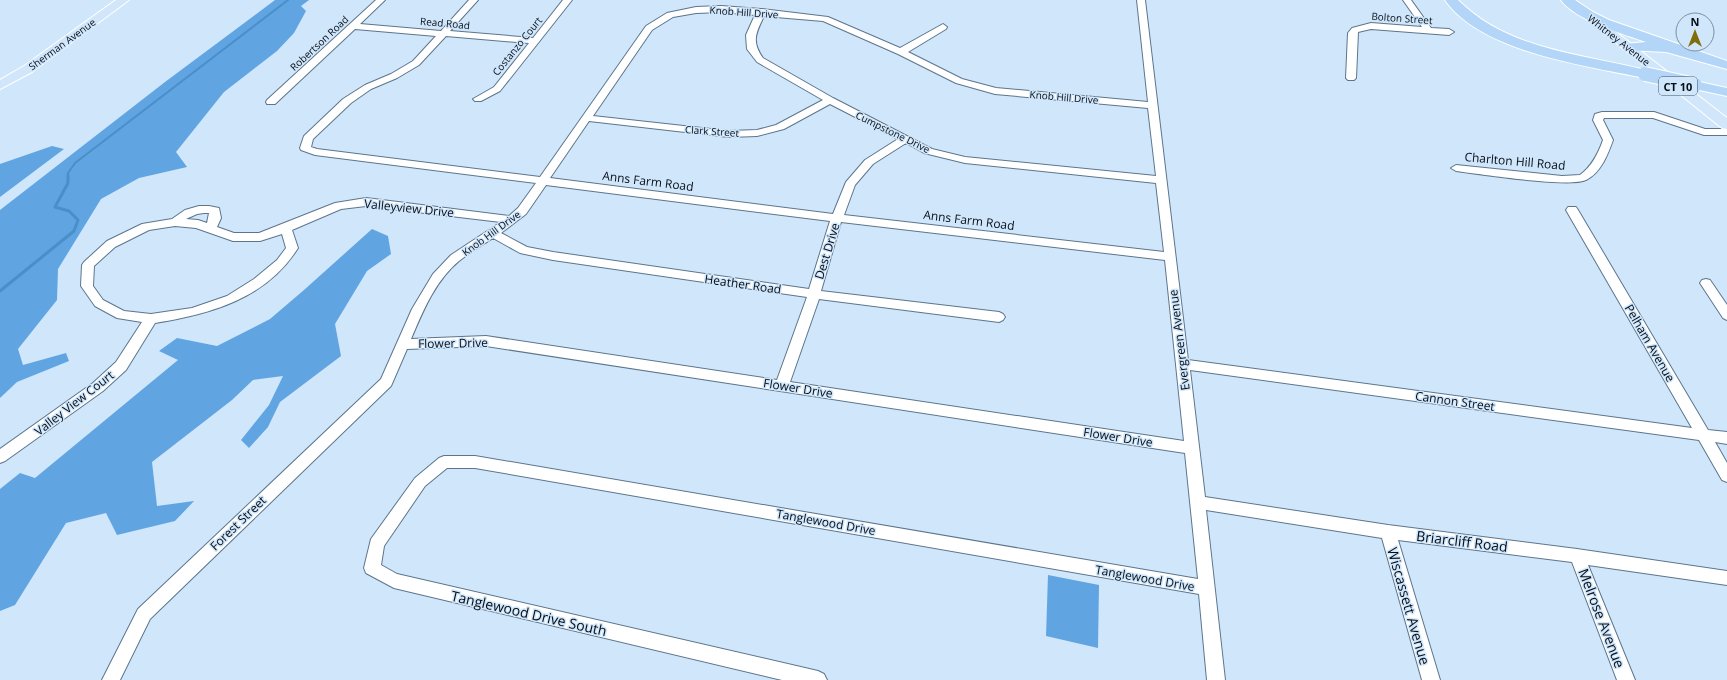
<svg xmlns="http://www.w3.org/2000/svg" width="1727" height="680" font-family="'Open Sans',sans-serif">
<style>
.forest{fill:#60a5e2}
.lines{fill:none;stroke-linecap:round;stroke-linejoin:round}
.stream-far1{stroke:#498fca;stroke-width:2}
.stream{stroke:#498fca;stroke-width:3}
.minor-casing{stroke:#5c758c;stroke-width:2}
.major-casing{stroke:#fff;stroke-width:2}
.highway-casing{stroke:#fff;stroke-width:2}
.minor{fill:#fff;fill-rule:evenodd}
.major{fill:#d1e6fb;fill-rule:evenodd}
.highway{fill:#b3d6f8;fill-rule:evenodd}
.highway-bridge-casing{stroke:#fff;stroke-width:16;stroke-linecap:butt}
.highway-bridge{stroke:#b3d6f8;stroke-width:14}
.labels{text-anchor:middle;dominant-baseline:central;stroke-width:3;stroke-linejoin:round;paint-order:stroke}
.far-street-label{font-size:10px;fill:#050d16;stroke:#d0e6fb}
.shield{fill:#d0e6fb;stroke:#424e5b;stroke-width:1}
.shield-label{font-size:11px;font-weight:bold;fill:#050d16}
.street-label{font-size:12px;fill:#050d16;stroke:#d0e6fb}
.near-street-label{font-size:14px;fill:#050d16;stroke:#d0e6fb}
</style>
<rect width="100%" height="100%" fill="#d0e6fb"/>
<path class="forest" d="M275,0h34l-8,6 5,5 -12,22 -17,18 -53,41 -48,60 11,15 -48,11 -38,21 -43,70 -1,31 -39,49 5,16 43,-12 3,8 -52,21 -17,16v-188l165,-128z
M52,146l12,3 -64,48v-33z
M372,229l16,7 3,18 -24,17 -32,53 6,32 -61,46 -12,25 -19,21 -8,-8 28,-35 14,-29 -30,4 -21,20 -80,62 5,44 37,-5 -19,20 -58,14 -11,-22 -40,10 -51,82 -15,6v-122l20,-16 15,5 143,-118 -19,-9 18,-13 40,8 53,-27 34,-29z
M1048,575l51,10 -1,63 -52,-12z"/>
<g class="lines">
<path class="stream-far1" d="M68,176v-3l7,-10 213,-163"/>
<path class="stream" d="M0,291l74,-60 4,-11 -9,-9 -14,-4 13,-24v-8"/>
<g class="minor-casing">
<path id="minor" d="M376,0h9l-25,24 81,7 28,-31h9l-28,31 83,7 30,-38h9l-72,91 -19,10h-6l-2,-2 21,-12 35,-44 -83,-7 -27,29 -22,13 -26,11 -20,14 -38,36 -2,8 6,2 223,28 106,-151 21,-13 29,-6 25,-1 40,3 67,8 72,31 43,-24 4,3 -1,2 -38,23 54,27 34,9 152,14 -11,-102h8l43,360 504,68 -126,-218 2,-3h8l2,3 130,220 19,2v12l-12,-2 12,21v19l-5,-2 -23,-40 -509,-70 15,127 183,28 189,24 150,22v14l-139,-20 47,115h-18l-45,-118 -174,-22 42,140h-18l-40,-142 -176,-28 19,170h-18l-8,-86 -724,-126h-28l-22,18 -41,60 -3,19 16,9 421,97 6,3 3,6h-45l-388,-92 -28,-15 -2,-5 7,-29 44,-61 24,-20 5,-2h31l723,123 -13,-126 -699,-107 -79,3 -16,37 -241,233 -30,61h-18l36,-71 243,-230 31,-70 21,-35 18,-19 50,-33 -135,-16 -25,3 -49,21 6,18c-32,51 -88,66 -143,75l-29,47 -23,21 -98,70 -5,2v-14l93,-66 23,-21 26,-40 -25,-4 -22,-12 -14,-20 1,-21 2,-3 23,-21 35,-17 30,-5 13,-9 14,-4h10l10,2 2,10 -4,9 17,6h25l76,-30 31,-5 143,18 9,-8 18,-25 -221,-28 -14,-5 -1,-2 4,-12 39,-37 22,-14 26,-11 22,-13 23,-25 -81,-7 -80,75h-8l-1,-2 1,-2zM721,12l34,3 -9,20 1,14 10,13 66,38 -47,25 -19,5 -28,1 -136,-15 59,-86 21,-13 23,-4zM764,16l59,5 75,33 58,29 39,11 153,14 8,68 -191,-19 -33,-8 -99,-51 -70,-40c-12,-17 -7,-25 1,-42zM830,104l68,35 -33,21 -19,22 -13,32 -283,-36 39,-57 140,16 28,-1 27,-7zM906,143l18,10 41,10 191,20 8,69 -320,-37 11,-30 18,-21zM546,185l284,36 -21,68 -256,-37 -26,-5 -26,-14 25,-19zM204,213h5l-2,10 -9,-3 -12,-1 11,-5zM841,222l324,38 19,181 -394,-59 29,-83 180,23 4,-2 2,-3 -2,-3 -4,-2 -178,-21zM175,226l21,2 37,13h27l22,-7 4,14 -9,12 -23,19 -27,17 -35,12 -41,6 -27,-3 -21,-11 -10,-14 1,-20 21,-19 34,-17zM493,238l27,15 33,7 254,37 -30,83 -291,-44 -75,3c12,-28 24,-58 48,-78 11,-9 23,-16 34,-23z
M1403,0h8l20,28 18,1 5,3 -5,3 -78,-6 -13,3 -2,46 -2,2h-6l-2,-2 2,-45 4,-5 19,-5 51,4z
M1602,112h52l51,17h22v6h-23l-51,-17h-49l-1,2 10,20c-5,14 -12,33 -27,40 -17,8 -106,-6 -130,-9l-5,-3 5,-3 106,11 18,-1c12,-9 18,-21 23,-35l-10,-20 2,-6z
M1706,279l4,1 17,25v15l-4,-2 -23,-35 2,-3z"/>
</g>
<g class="major-casing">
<path id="major" d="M116,0h13l-97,72 -32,17v-9l24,-14z
M1585,10l4,1 138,107v11l-5,-1 -141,-113 -2,-2 2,-2z"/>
</g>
<g class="highway-casing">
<path id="highway" d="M1445,0h13c51,51 125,54 192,71l2,3 -2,3 -5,1c-59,-12 -164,-26 -200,-78z
M1561,0h14l18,12 16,8 118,41v8l-61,-17 -41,-2 -2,-3 2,-3 21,-2c-23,-8 -71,-22 -85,-42z
M1695,81l32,7v8l-37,-8 -2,-3 2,-3z"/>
</g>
<use href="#minor" class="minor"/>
<use href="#major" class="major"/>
<use href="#highway" class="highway"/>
<g class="highway-bridge-casing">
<path id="highway-bridge" d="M1645,74l50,11"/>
</g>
<use href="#highway-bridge" class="highway-bridge"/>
</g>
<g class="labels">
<g class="far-street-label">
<text transform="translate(744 12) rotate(4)">Knob Hill Drive</text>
<text transform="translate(1402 18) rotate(4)">Bolton Street</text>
<text transform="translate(445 23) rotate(5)">Read Road</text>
<text transform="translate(1619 40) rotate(38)">Whitney Avenue</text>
<text transform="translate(319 43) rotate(-43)">Robertson Road</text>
<text transform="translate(62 44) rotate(-36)">Sherman Avenue</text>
<text transform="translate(517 46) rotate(-51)">Costanzo Court</text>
<text transform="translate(1064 97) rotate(5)">Knob Hill Drive</text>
<text transform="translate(712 131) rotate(4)">Clark Street</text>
<text transform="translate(893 132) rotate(26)">Cumpstone Drive</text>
<text transform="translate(491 233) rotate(-36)">Knob Hill Drive</text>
</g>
<rect class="shield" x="1659" y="77" width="38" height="18" rx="3"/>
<g class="shield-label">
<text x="1678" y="86">CT 10</text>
</g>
<g class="street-label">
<text transform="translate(1515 161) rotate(5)">Charlton Hill Road</text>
<text transform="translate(648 181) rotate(7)">Anns Farm Road</text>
<text transform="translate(409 208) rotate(6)">Valleyview Drive</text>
<text transform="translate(969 220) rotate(7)">Anns Farm Road</text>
<text transform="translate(827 251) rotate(-73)">Dest Drive</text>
<text transform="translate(743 284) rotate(8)">Heather Road</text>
<text transform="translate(1179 340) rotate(-97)">Evergreen Avenue</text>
<text transform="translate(453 343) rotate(-1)">Flower Drive</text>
<text transform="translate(1650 343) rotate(60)">Pelham Avenue</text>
<text transform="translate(798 388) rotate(9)">Flower Drive</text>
<text transform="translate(1455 401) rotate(8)">Cannon Street</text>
<text transform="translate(74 403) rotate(-38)">Valley View Court</text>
<text transform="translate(1118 437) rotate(9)">Flower Drive</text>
<text transform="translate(826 522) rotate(10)">Tanglewood Drive</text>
<text transform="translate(238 523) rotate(-44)">Forest Street</text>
<text transform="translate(1145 578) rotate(10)">Tanglewood Drive</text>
</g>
<g class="near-street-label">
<text transform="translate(1462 541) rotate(7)">Briarcliff Road</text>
<text transform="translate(1409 606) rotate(74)">Wiscassett Avenue</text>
<text transform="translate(529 613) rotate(13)">Tanglewood Drive South</text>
<text transform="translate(1602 618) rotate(69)">Melrose Avenue</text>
</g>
</g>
<g transform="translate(1695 32)"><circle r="19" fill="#d0e6fb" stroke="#7f8f9f"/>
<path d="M0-3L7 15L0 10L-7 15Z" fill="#816e0b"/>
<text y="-6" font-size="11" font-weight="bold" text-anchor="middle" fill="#050d16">N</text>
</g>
</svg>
